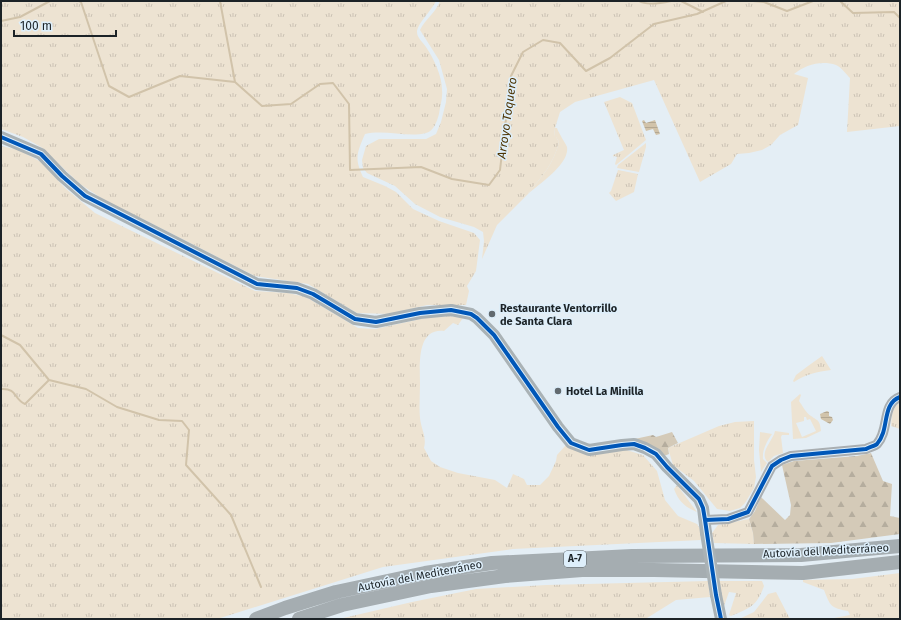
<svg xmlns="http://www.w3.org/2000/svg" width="901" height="620" font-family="'Fira Sans',sans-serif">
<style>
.grass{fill:url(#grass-tufts)}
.forest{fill:url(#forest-firs)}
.garden{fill:#ede3d2;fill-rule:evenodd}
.water{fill:url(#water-rules)}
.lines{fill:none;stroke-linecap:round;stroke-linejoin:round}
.stream{stroke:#d1c3aa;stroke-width:2}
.minor{stroke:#a9aeb1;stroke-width:10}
.major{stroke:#aab2b5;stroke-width:12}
.highway{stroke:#a5adb1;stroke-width:14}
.major-bridge{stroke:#aab2b5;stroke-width:12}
.cycleway-casing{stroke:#deeffb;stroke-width:6}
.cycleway{stroke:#0057b8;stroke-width:4}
.poi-dot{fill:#626a6f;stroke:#deeffb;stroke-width:1.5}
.labels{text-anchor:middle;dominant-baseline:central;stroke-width:3;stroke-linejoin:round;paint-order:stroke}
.shield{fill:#deeffb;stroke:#566067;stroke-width:1}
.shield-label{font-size:10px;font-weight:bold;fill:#1c2327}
.poi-label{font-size:11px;font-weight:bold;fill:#1c2327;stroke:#deeffb;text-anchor:start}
.street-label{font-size:11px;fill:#1c2327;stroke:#deeffb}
.water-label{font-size:12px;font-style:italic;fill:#4f3503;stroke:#deeffb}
</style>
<defs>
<pattern id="grass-tufts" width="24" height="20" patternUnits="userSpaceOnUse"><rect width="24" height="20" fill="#ede3d2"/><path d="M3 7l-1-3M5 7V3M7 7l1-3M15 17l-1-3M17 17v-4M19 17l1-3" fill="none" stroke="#cbc2b4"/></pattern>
<pattern id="forest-firs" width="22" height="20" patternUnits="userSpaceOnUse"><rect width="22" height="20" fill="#d4cab8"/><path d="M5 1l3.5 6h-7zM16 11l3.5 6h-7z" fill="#b5ad9e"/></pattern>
<pattern id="water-rules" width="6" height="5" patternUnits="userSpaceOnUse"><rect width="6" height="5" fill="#d1c3aa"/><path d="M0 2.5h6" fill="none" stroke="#b3a792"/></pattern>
</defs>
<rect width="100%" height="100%" fill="#e4eef5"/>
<path class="grass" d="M1,1h435c-4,9 -19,23 -19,31 0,6 6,10 9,15 8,12 16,29 16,43 1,8 -2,16 -3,24 -2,7 -5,17 -13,19 -18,5 -41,-4 -61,1 -8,19 -11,24 -2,43l22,9 11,6 17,17 26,12 35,12 6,7 -4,31 -9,15 2,5 -3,14h-39l-37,9 -33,-1 -49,-29 -53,-8 -108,-55 -38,-18 -29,-19 -39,-37 -18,-10 -22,-8z
M440,1h460v125l-53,6 3,-54c-4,-4 -9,-11 -14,-13 -15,-5 -31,0 -42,9l14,4 -10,47 -18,10 -9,10 -9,5 -13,3 -12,1 -6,10 -31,18 -46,-102 -79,22 -15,10 -5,16 -1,9h2l3,5c-5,21 -17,35 -31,51v1l-31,31 -15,34 2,-18 -1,-9 -9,-5 -34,-10 -25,-13 -20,-18 -28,-13 -4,-5 -1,-8 4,-14 13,-7h47l10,-5 5,-12 5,-20 1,-13 -8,-29 -19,-30c5,-11 15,-16 20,-29z
M620,97l12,6 14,37 -30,25 -1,-1 2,-7 -3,-1v2l-1,-3 11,-5 -20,-48z
M646,143v4l-7,25 -22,-4 1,-3z
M1,146l18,4 22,12 24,26 30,25 160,78 33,2 18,4 52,31 17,1 55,-12 19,-1 14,2 -5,7 -5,-2 -9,8c-28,-3 -24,35 -24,53 0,11 -1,23 0,34 1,11 7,19 4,30l7,13 9,6 18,6 37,7 12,8 6,-14 11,5 3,6h13l9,-9 7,-15 1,-6 9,-10 57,4 20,6 14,16 8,29 13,16 19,8 3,5 1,11 -188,9 -130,18 -166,52h-216z
M618,170l20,4 -4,18 -18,9 -7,-8 2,-2z
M822,356l9,14c-14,2 -25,4 -37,12l-1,-1 3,-6 12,-9z
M900,403v26l-9,-3c1,-9 0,-18 9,-23z
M754,421v39l2,17 -2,11 -9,15 -5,5 -10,3 -13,-2 -23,-28 -21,-16 -5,-17 51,-22 16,-4z
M677,485l20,27c-12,-5 -18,-10 -23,-23z
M749,519l4,14 1,11 -40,-1 -2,-10 6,-8z
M900,573v46h-71l21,-4 -2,-4c-17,-3 -18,-5 -24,-21l-21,-8v-2l49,-1z
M708,581l2,16 -34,3 -29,18 -1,1h-307l73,-17 64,-13 70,-4z
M719,581h43l2,5c-7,20 -14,22 -33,30l-2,-1 7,-22 -7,-1 -5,14z
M776,592l14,27h-51l15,-7 14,-18z"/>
<path class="forest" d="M672,432l6,11 -10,5 1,6 -5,2 -34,-16 23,-5 3,2z
M871,453l12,28 9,3 -2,32 10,2v16l-69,9 -77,1 -1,-11 -4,-14 6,-8 6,-14 24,23 5,-5 1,-10 -9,-40 12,-4 63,-5z"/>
<path class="garden" d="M555,128h2c2,6 9,16 10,19 3,17 -28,37 -39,47v-1c14,-16 26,-30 31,-51l-3,-5h-2z
M800,394l1,1 -2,6c3,4 7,12 12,15 7,5 9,4 10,15l-15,7 -13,1 -2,-37zM804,417h2l1,3 3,-1 6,12 -14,6 -6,-14 8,-2z
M775,431l14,2v2h-7l-1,2 2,16 -9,3 -6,6c-10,-9 5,-21 7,-31z
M760,432l12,2c-5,7 -10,16 -9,25l4,4 -6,9 -2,-22z"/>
<path class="water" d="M644,120l2,3 9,-3 5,14 -4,1 -3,-6 -7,2 -4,-10z
M827,411l2,1v4l3,1 1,3 -3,4 -9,-5 -1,-5z"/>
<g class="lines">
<path class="stream" d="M79,1l2,1 28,84 20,11 51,-21 55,6 27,24 29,-2 29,-20 13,-1 16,21 1,66 71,-3 31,12 37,6 11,-15 11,-94 12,-24 20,-12 17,3 26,28 24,-13 44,-34 43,-10 29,-13
M220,1l15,81
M639,1c8,5 23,2 32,0
M681,1l22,11
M753,1l11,1 23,9 26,-10
M840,1l13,12 41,-1 6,6
M1,21l19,-4 30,-16
M1,335l19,10 29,35
M1,389c17,-1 12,10 24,15l24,-24 37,9 31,18 42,13 23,1 7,9 -3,35 45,50 30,72"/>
<path class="minor" d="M705,520l23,-1 20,-7 24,-46 9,-6 10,-4 75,-7c3,-2 9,-3 11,-5 13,-14 4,-40 23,-47"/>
<path class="major" d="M1,137l40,17 21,22 23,20 172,88 40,4 16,6 42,25 21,3 44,-9 31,-3 20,4 6,4 17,17 64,92 13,16 18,7 33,-5 12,-1 11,4 11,6 11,13 32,32 4,9 3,25
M716,595l5,24"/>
<path class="highway" d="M256,619l29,-11 51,-16 89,-19 67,-10 140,-7 169,-1 99,-9
M299,619l43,-14 89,-19 74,-10 77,-6h72l149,3 97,-11"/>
<path class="major-bridge" d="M706,533l10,62"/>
<g class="cycleway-casing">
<path id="cycleway" d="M1,137l40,17 21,22 23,20 172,88 40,4 16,6 42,25 21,3 44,-9 31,-3 20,4 6,4 17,17 64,92 13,16 18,7 33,-5 12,-1 11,4 11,6 11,13 32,32 4,9 2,12 11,75 5,24
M705,520l23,-1 20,-7 24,-46 9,-6 10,-4 75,-7c3,-2 9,-3 11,-5 13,-14 4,-40 23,-47"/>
</g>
<use href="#cycleway" class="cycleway"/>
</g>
<g class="poi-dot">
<circle cx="492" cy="314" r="4"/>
<circle cx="558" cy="391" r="4"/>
</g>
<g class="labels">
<rect class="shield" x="564" y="551" width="22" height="16" rx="3"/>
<g class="shield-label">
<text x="575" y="559">A-7</text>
</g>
<g class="poi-label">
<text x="500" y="308">Restaurante Ventorrillo<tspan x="500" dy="13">de Santa Clara</tspan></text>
<text x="566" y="391">Hotel La Minilla</text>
</g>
<g class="street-label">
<text transform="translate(826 551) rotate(-3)">Autovía del Mediterráneo</text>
<text transform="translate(420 576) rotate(-11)">Autovía del Mediterráneo</text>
</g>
<g class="water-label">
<text transform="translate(507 118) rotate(-82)">Arroyo Toquero</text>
</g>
</g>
<rect width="901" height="620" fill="none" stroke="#1c2327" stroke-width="4"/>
<path d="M14 30v6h102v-6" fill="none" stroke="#1c2327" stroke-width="2"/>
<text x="20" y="30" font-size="12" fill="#1c2327" stroke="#deeffb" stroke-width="3" paint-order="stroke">100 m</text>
</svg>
